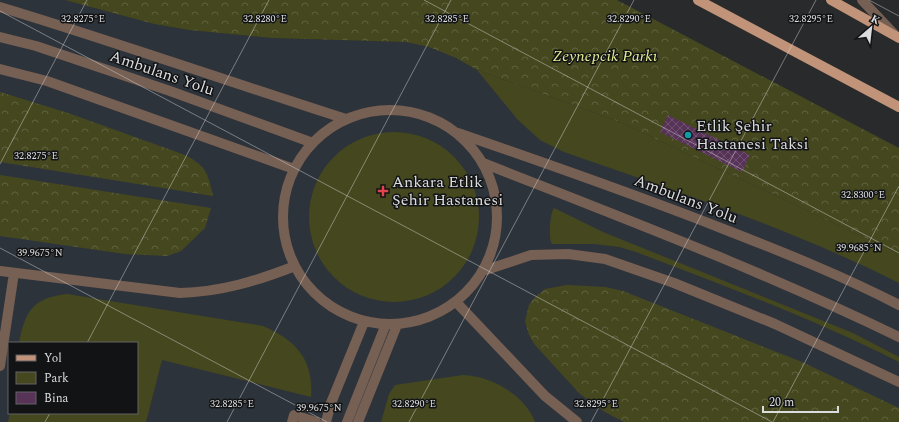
<svg xmlns="http://www.w3.org/2000/svg" width="899" height="422" font-family="Spectral,serif">
<style>
.built{fill:#2d333a;fill-rule:evenodd}
.green{fill:#45481e}
.forest{fill:url(#forest-crowns)}
.building{fill:url(#building-cross-hatch)}
.lines{fill:none;stroke-linecap:round;stroke-linejoin:round}
.minor{stroke:#765f53;stroke-width:10}
.major{stroke:#c19379;stroke-width:10}
.ticks{fill:none;stroke:#dbdcde;stroke-width:1;stroke-opacity:0.45}
.culture-dot{fill:#0f9aa8;stroke:#121314;stroke-width:1.5}
.health-dot{fill:#e0444e;stroke:#121314;stroke-width:1.5}
.labels{text-anchor:middle;dominant-baseline:central;stroke-width:3;stroke-linejoin:round;paint-order:stroke}
.park-label{font-size:16px;font-style:italic;fill:#e3eb96;stroke:#121314}
.street-label{font-size:16px;fill:#dbdcde;stroke:#121314}
.poi-label{font-size:16px;fill:#dbdcde;stroke:#121314;text-anchor:start}
.ticks-label{font-size:10px;text-anchor:middle;fill:#dbdcde;stroke:#121314;stroke-width:3;stroke-linejoin:round;paint-order:stroke}
</style>
<defs>
<pattern id="forest-crowns" width="20" height="18" patternUnits="userSpaceOnUse"><rect width="20" height="18" fill="#45481e"/><path d="M2 6a3 3 0 1 1 6 0M12 15a3 3 0 1 1 6 0" fill="none" stroke="#5f623e"/></pattern>
<pattern id="building-cross-hatch" width="8" height="8" patternUnits="userSpaceOnUse"><rect width="8" height="8" fill="#583358"/><path d="M0 0l8 8M0 8l8-8" fill="none" stroke="#6f5070"/></pattern>
</defs>
<rect width="100%" height="100%" fill="#282a2c"/>
<path class="built" d="M0,0h65l89,24 35,6 83,8 134,4 23,5 27,11 21,12 422,184v168h-899zM9,343h128v70h-128z"/>
<path class="green" d="M477,70l143,52 279,132v29c-107,-54 -223,-92 -335,-131l-24,-12 -22,-20z
M309 217a85 85 0 1 1 170 0a85 85 0 1 1-170 0Z
M554,208l49,24 250,101 46,24v5c-85,-43 -174,-76 -263,-110l-17,-5 -25,-3h-42c-4,-5 -2,-31 2,-36z
M67,294l196,32c33,14 51,34 48,71l-149,-37 -16,62h-138l2,-9h127v-70h-118c6,-32 14,-45 48,-49z
M463,375c28,1 62,20 72,47h-154l8,-28 6,-9z"/>
<path class="forest" d="M65,0h552l282,148v106l-279,-132 -143,-52 -21,-12 -27,-11 -23,-5 -134,-4 -83,-8 -35,-6z
M0,92l68,21 117,42c21,11 23,18 28,41l-213,-34z
M0,175l211,33 -6,20 -24,23 -14,5 -42,-2 -125,-18z
M567,285l38,2 18,4 179,71 97,46v14h-275l-19,-10 -25,-18 -45,-49 -6,-10 -4,-14 4,-16 5,-7 11,-9z"/>
<path class="building" d="M668,115l82,40 -8,17 -82,-40z"/>
<g class="lines">
<path class="minor" d="M862,0l32,34
M0,7c116,35 230,75 346,112
M0,37l36,9 134,45 143,52
M0,69l47,12 247,88
M283 217a107 107 0 1 1 214 0a107 107 0 1 1-214 0Z
M458,133c90,31 179,62 268,97 59,23 117,46 173,75
M483,163c140,55 280,108 416,174
M486,270l45,-15 37,-1 37,5 69,24 101,41 124,58
M0,271l180,22c40,-1 77,-12 115,-27
M457,303l88,93 32,26
M0,366l14,-93
M292,422l2,-7 22,7
M326,422l5,-19 33,-81
M347,422l39,-98
M358,422l39,-97"/>
<path class="major" d="M698,0l201,107
M831,0l68,38"/>
</g>
<path class="ticks" d="M424,0l475,253M869,0l30,16M0,11l772,411M0,164l87,-164M0,248l327,174M87,343l182,-343M45,422l5,-9M227,422l224,-422M409,422l225,-422M591,422l225,-422M773,422l126,-236"/>
<circle class="culture-dot" cx="688" cy="135" r="4"/>
<path class="health-dot" d="M381 185h4v4h4v4h-4v4h-4v-4h-4v-4h4z"/>
<g class="labels">
<g class="park-label">
<text x="605" y="56">Zeynepcik Parkı</text>
</g>
<g class="street-label">
<text transform="translate(162 73) rotate(19)">Ambulans Yolu</text>
<text transform="translate(686 199) rotate(21)">Ambulans Yolu</text>
</g>
<g class="poi-label">
<text x="696" y="126">Etlik Şehir<tspan x="696" dy="18">Hastanesi Taksi</tspan></text>
<text x="392" y="182">Ankara Etlik<tspan x="392" dy="18">Şehir Hastanesi</tspan></text>
</g>
</g>
<g class="ticks-label">
<text x="83" y="22">32.8275°E</text>
<text x="265" y="22">32.8280°E</text>
<text x="447" y="22">32.8285°E</text>
<text x="629" y="22">32.8290°E</text>
<text x="811" y="22">32.8295°E</text>
<text x="36" y="159">32.8275°E</text>
<text x="863" y="198">32.8300°E</text>
<text x="859" y="251">39.9685°N</text>
<text x="40" y="256">39.9675°N</text>
<text x="232" y="407">32.8285°E</text>
<text x="414" y="407">32.8290°E</text>
<text x="596" y="407">32.8295°E</text>
<text x="319" y="411">39.9675°N</text>
</g>
<rect x="8" y="342" width="130" height="72" fill="#121314" stroke="#626365"/>
<rect x="16" y="355" width="20" height="6" fill="#c19379" stroke="#626365"/>
<text x="44" y="362" font-size="12" fill="#dbdcde">Yol</text>
<rect x="16" y="372" width="20" height="12" fill="#45481e" stroke="#626365"/>
<text x="44" y="382" font-size="12" fill="#dbdcde">Park</text>
<rect x="16" y="392" width="20" height="12" fill="#583358" stroke="#626365"/>
<text x="44" y="402" font-size="12" fill="#dbdcde">Bina</text>
<g transform="translate(871 28) rotate(28)" stroke="#121314" stroke-width="3" paint-order="stroke">
<path d="M0-3L7 15L0 10L-7 15Z" fill="#dbdcde"/>
<text y="-6" font-size="11" font-weight="bold" text-anchor="middle" fill="#dbdcde">K</text>
</g>
<path d="M763 406v6h75v-6" fill="none" stroke="#dbdcde" stroke-width="2"/>
<text x="769" y="406" font-size="12" fill="#dbdcde" stroke="#121314" stroke-width="3" paint-order="stroke">20 m</text>
</svg>
